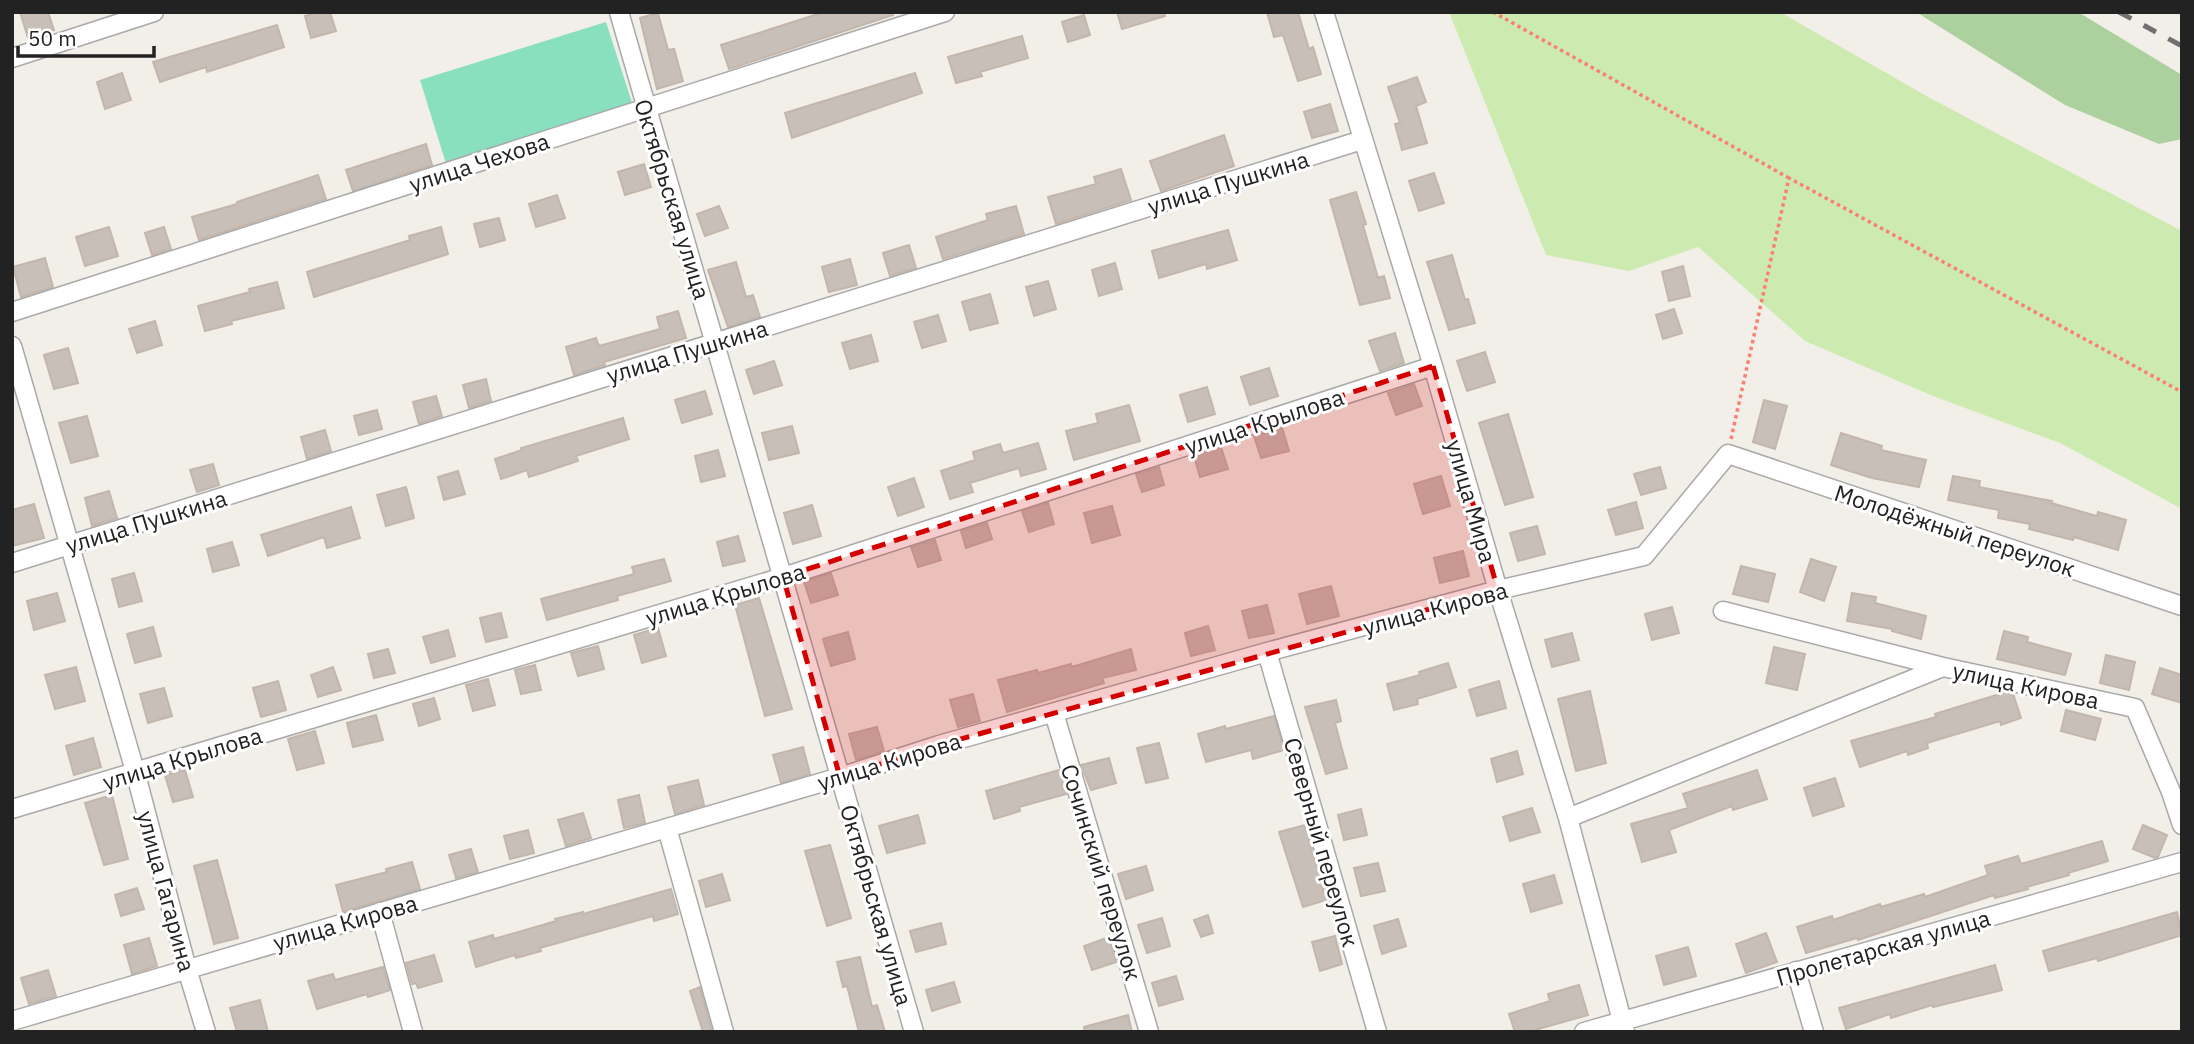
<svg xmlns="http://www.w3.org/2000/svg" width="2194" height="1044" font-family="'IBM Plex Sans',sans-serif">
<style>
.grass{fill:#cdebb0}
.forest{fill:#add19e}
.pitch{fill:#88e0be}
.building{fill:#c7bfb8;stroke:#c4b6ab;stroke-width:2}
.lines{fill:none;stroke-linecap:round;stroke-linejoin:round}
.minor-casing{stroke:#a9a9a9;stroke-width:21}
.path{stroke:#fa8072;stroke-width:3.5;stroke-dasharray:3.5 3.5;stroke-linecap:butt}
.minor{stroke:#fff;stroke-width:18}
.rail{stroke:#707070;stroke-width:5;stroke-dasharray:14 14;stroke-linecap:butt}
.marked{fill:#d40000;fill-opacity:0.2;stroke:#d40000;stroke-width:5;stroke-dasharray:14 9;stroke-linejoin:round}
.labels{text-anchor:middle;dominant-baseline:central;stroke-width:6;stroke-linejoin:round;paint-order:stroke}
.street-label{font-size:23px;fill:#222;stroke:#fff}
</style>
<rect width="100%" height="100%" fill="#f2efe9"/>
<path class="grass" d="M1449,12h331l150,86 252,133v278l-122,-66 -127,-47 -128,-55 -107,-94 -69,24 -83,-16z"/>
<path class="forest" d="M1916,12h162l104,63v64l-23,5 -94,-39z"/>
<path class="pitch" d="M606,22l29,90 -187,58 -28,-90z"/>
<path class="building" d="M20,12h28l6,18 -26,8z
M319,12h11l6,19 -25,7 -6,-22z
M824,12h69v3l-164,54 -8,-24z
M1117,12h47l1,4 -43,13z
M1267,12h31l11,37 4,-2 8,27 -23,7 -15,-46 -9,2z
M658,13l10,37 6,-1 9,32 -26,8 -17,-71z
M1084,15l6,20 -22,7 -6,-20z
M277,25l7,22 -77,25 -1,-5 -46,15 -7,-20z
M1022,36l6,22 -48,14 2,4 -26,7 -8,-26z
M122,73l9,27 -26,9 -8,-27z
M915,73l7,20 -130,45 -7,-25z
M1417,77l9,25 -10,4 11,37 -25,7 -7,-26 5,-1 -12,-36z
M1330,104l8,27 -26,7 -8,-26z
M1224,135l10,31 -73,25 -11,-30z
M426,144l6,21 -79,26 -7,-21z
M644,164l7,23 -26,8 -7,-23z
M1121,169l10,31 -75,24 -8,-27 48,-13 -2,-7z
M1434,173l10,30 -25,8 -10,-30z
M318,175l8,24 -127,41 -7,-23 45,-13v-2z
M1356,192l10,32 -3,1 15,53 6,-2 6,22 -30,7 -30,-105z
M557,195l8,23 -29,9 -7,-23z
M719,206l9,22 -23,8 -8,-22z
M1016,206l8,28 -81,25 -7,-22 52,-17 -2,-6z
M499,218l6,22 -25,7 -6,-23z
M109,227l9,29 -33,10 -9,-29z
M164,227l7,22 -19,6 -7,-22z
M441,227l7,27 -134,43 -7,-25 103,-32 -1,-4z
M1228,230l9,30 -30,9 -1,-5 -47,14 -7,-27z
M909,245l7,23 -26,8 -7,-23z
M1452,255l13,45 3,-1 7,24 -26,7 -22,-68z
M45,258l8,29 -32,10 -8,-30z
M850,259l7,26 -28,7 -7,-25z
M736,262l10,35 7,-2 7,22 -32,10 -20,-57z
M1115,263l7,26 -23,7 -7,-26z
M1683,266l7,30 -21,5 -7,-29z
M1048,281l8,28 -22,7 -8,-29z
M277,282l7,26 -53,13 1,3 -27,7 -7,-25 52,-14 -1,-3z
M990,294l8,29 -28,7 -8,-28z
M1674,309l8,24 -19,6 -7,-24z
M678,311l8,27 -82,24 1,3 -31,10 -8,-28 30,-9 3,8 61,-17 -3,-12z
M938,315l8,26 -24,7 -8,-26z
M155,321l7,24 -25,8 -8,-24z
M1395,333l9,30 -24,8 -11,-30z
M871,335l7,26 -28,8 -8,-26z
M68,348l10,35 -24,6 -10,-34z
M1485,352l10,30 -28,9 -10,-30z
M774,361l8,24 -28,9 -8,-24z
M1269,368l9,28 -28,9 -9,-28z
M486,379l5,22 -22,7 -6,-23z
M1414,384l8,22 -26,9 -8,-22z
M1207,387l8,27 -27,8 -8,-27z
M705,391l7,23 -30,9 -7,-23z
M436,396l6,20 -23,8 -6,-22z
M1764,400l23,6 -12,43 -22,-7z
M1129,405l11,36 -66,19 -8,-29 32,-8 -2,-9z
M377,410l5,19 -23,6 -5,-19z
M1508,414l25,83 -28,8 -26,-82z
M87,416l11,40 -27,7 -12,-40z
M623,418l6,21 -53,17 2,5 -33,11 -16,5 -2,-7 -26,9 -6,-20 27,-9 -1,-2z
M792,426l7,27 -30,7 -7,-27z
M1282,427l7,24 -28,7 -7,-22z
M325,430l6,21 -24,8 -6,-22z
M1841,433l41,13 -1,4 45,10 -7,27 -47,-9 -41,-13z
M1038,443l8,26 -25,7 -2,-8 -49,15 3,9 -23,7 -9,-28 34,-11 -2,-8 27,-8 3,9z
M1221,447l7,22 -28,8 -6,-21z
M718,450l7,26 -24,6 -6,-26z
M213,464l6,21 -22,7 -7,-22z
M1159,467l5,18 -22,7 -6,-18z
M1660,467l6,21 -25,7 -7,-21z
M458,471l7,23 -21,6 -6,-23z
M1441,476l9,30 -27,8 -9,-30z
M1953,476l27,5 -1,6 73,14 -1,2 46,13 1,-4 28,8 -8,30 -44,-13 -1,3 -44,-11 1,-5 -32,-6 1,-8 -51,-10z
M914,478l10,29 -26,9 -10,-29z
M406,487l8,31 -28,8 -9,-31z
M109,491l8,27 -25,8 -7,-28z
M1636,502l7,26 -27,7 -8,-25z
M1048,503l6,21 -25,8 -7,-21z
M34,504l10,34 -32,8v-36z
M812,505l9,31 -28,8 -9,-31z
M1112,506l8,29 -28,8 -8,-30z
M351,507l9,31 -33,10 -3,-11 -56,19 -7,-21z
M987,523l5,16 -26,9 -5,-17z
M1537,526l8,28 -27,7 -8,-28z
M738,536l7,25 -22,5 -6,-24z
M935,540l6,20 -23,7 -7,-20z
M232,542l7,23 -26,7 -6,-23z
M1463,551l6,25 -29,7 -6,-25z
M664,559l7,22 -54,15 1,4 -71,20 -6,-21 93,-25 -2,-7z
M1811,559l25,8 -12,34 -24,-9z
M1741,566l34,8 -7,28 -35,-8z
M134,573l8,28 -23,6 -7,-28z
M831,573l7,22 -27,8 -7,-21z
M1331,586l8,30 -32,8 -8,-30z
M57,593l8,28 -31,9 -7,-29z
M1852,593l24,4 -1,6 51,13 -5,23 -29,-8v-2l-45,-8z
M759,598l33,111 -27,7 -30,-111z
M1267,605l7,28 -25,5 -7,-27z
M1672,607l7,26 -27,7 -7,-26z
M501,613l6,24 -21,5 -6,-24z
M1208,626l7,24 -24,6 -6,-23z
M153,627l8,29 -26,7 -8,-29z
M658,628l8,28 -24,7 -8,-28z
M448,630l7,26 -24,7 -8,-26z
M2004,631l24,6 -1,5 44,12 -6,21 -68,-16z
M848,632l7,27 -24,7 -8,-27z
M1572,633l7,27 -27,7 -7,-27z
M598,646l6,23 -26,7 -7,-23z
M1774,647l31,7 -8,36 -31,-7z
M388,649l7,24 -21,5 -6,-24z
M1131,649l5,21 -34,8 2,5 -97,29 -9,-32 39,-10 1,3 33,-9 1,3z
M2106,655l29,7 -6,28 -29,-7z
M1448,663l8,24 -39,12 1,5 -24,6 -7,-26 33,-9 -1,-3z
M535,665l6,25 -20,4 -6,-24z
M76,667l9,34 -30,8 -10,-34z
M333,667l8,23 -23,7 -7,-22z
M2160,668l22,7v28l-30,-9z
M488,679l7,26 -22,6 -7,-26z
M278,681l8,29 -25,7 -8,-29z
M1499,681l7,27 -29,8 -8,-26z
M164,688l8,28 -24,7 -8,-29z
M1590,691l16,72 -30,8 -18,-72z
M2006,692l7,2 8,24 -20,7 -1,-4 -73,22 1,5 -20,7 -1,-4 -47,16 -9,-26 85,-24 -1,-3z
M973,694l7,27 -22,6 -8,-27z
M434,698l6,21 -21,7 -6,-22z
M1336,700l5,21 -6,2 12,45 -21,6 -21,-67z
M2066,710l35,9 -6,21 -34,-9z
M376,715l7,25 -30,7 -6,-24z
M1274,716l10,34 -31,9 -2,-9 -45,12 -8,-28 27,-8 1,3z
M877,727l7,24 -28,9 -7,-26z
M315,731l9,32 -27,7 -9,-31z
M93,738l8,29 -27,8 -8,-29z
M1159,743l9,35 -22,5 -9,-35z
M803,747l7,27 -29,9 -8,-28z
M1517,751l6,23 -26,8 -6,-23z
M1109,758l7,25 -25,7 -10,-25z
M185,770l8,27 -20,5 -8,-27z
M1059,770l7,24 -47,13 1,4 -26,8 -8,-28z
M1757,770l10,29 -34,11 -1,-4 -63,24 7,22 -34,10 -11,-38 57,-16 -5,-14z
M1835,778l9,28 -31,10 -9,-28z
M698,780l6,25 -29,9 -7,-27z
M112,795l16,64 -24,6 -19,-62z
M639,795l6,28 -21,5 -6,-28z
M1532,808l8,24 -30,9 -7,-24z
M1361,809l6,26 -23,5 -6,-25z
M583,813l8,25 -25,8 -8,-26z
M918,815l7,28 -38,10 -8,-27z
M1305,825l21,75 -23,7 -24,-75z
M2143,825l24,10 -9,22 -3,1 -22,-9z
M528,830l6,23 -24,6 -6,-23z
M2102,841l6,20 -40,12 1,2 -42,12 1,2 -33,9 -1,-3 -136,45 -1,-2 -51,15 -9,-26 35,-11 1,4 47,-16 1,3 43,-13 1,3 63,-22 -3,-9 33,-10 3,8z
M830,845l21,73 -24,8 -22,-75z
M471,849l7,23 -22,6 -7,-23z
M217,860l21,78 -24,6 -20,-78z
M412,862l8,27 -77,23 -7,-27 51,-13 -1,-3z
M1378,863l7,28 -24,5 -7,-28z
M1146,866l7,24 -27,9 -8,-25z
M722,874l8,26 -24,7 -7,-26z
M1554,875l8,28 -31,9 -8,-28z
M137,888l7,21 -23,7 -6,-21z
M671,889l7,25 -24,7 -1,-5 -113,32 1,3 -25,7 -1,-3 -39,12 -7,-25 24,-7 1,4 62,-18 -1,-2 28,-7v2z
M2177,912l5,23 -84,26 -1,-3 -48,13 -6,-20z
M1208,915l5,18 -12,4 -7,-17z
M1162,918l8,28 -23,7 -9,-28z
M1398,919l8,27 -24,8 -8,-28z
M941,923l5,21 -30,8 -6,-21z
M1766,933l11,29 -31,11 -10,-29z
M1335,936l7,28 -22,7 -8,-29z
M1109,937l7,25 -24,8 -8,-24z
M149,938l8,28 -25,8 -8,-29z
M1688,947l8,29 -32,9 -8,-29z
M434,955l8,26 -24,7 -2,-5 -4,1 -6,-21z
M860,957l12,50 5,-2 8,27h-26l-12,-46 -4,1 -6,-25z
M1995,965l7,25 -69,17 -1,-2 -41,13 -1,-4 -44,15 -7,-21z
M383,967l7,23 -22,7 -1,-3 -50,15 -9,-28 25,-7 2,6z
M48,970l8,26 -27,8 -8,-26z
M1176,976l7,23 -24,7 -7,-23z
M954,982l6,20 -28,9 -6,-21z
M1579,985l9,30 -60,17h-13l-6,-18 41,-13 -2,-7z
M700,987l12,45h-9l-13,-41z
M260,1000l8,32h-31l-7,-24z
M1128,1015l4,17h-47l-1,-5z"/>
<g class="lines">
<g class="minor-casing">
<path id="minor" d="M619,12l295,1020
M1324,12l109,354 65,224 70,228 57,214
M12,58l142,-46
M12,312l933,-300
M12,346l123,425 52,198 19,63
M12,563l1350,-423
M1723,611l220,56
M1267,652l110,380
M1054,713l95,319
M12,809l771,-232 650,-211
M1568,818l375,-151 192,41 36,84 11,33
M667,828l57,204
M380,912l33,120
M1796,971l18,61
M12,1021l828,-244 99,-32 328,-93 231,-62 146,-34 84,-102 454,152
M1584,1032l598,-170"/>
</g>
<path class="path" d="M1493,12l296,166
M1731,439l58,-261 393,214"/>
<use href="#minor" class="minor"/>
<path class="rail" d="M2119,12l63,34"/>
</g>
<path class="marked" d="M1433,366l65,224 -559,155 -99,32 -57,-200z"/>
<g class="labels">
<g class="street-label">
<text transform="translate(479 162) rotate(-18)">улица Чехова</text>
<text transform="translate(1228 182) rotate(-17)">улица Пушкина</text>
<text transform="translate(673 199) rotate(73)">Октябрьская улица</text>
<text transform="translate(687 351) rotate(-17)">улица Пушкина</text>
<text transform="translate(1264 421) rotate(-18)">улица Крылова</text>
<text transform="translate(1472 501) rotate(74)">улица Мира</text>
<text transform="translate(146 521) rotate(-17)">улица Пушкина</text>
<text transform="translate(1955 530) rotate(18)">Молодёжный переулок</text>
<text transform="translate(725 594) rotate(-17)">улица Крылова</text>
<text transform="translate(1435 608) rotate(-15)">улица Кирова</text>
<text transform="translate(2026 685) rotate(12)">улица Кирова</text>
<text transform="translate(182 758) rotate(-17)">улица Крылова</text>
<text transform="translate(889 761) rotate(-17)">улица Кирова</text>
<text transform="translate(1322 842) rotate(74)">Северный переулок</text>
<text transform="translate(1102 872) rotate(73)">Сочинский переулок</text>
<text transform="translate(167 891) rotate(75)">улица Гагарина</text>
<text transform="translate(877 905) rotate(74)">Октябрьская улица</text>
<text transform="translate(345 922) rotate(-16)">улица Кирова</text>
<text transform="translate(1883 947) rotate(-16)">Пролетарская улица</text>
</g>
</g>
<rect width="2194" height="1044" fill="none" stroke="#222222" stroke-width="28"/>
<path d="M18 46v10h136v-10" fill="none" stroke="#222222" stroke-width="3.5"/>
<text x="28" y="46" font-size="21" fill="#222222" stroke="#ffffff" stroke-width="5" paint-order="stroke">50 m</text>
</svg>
